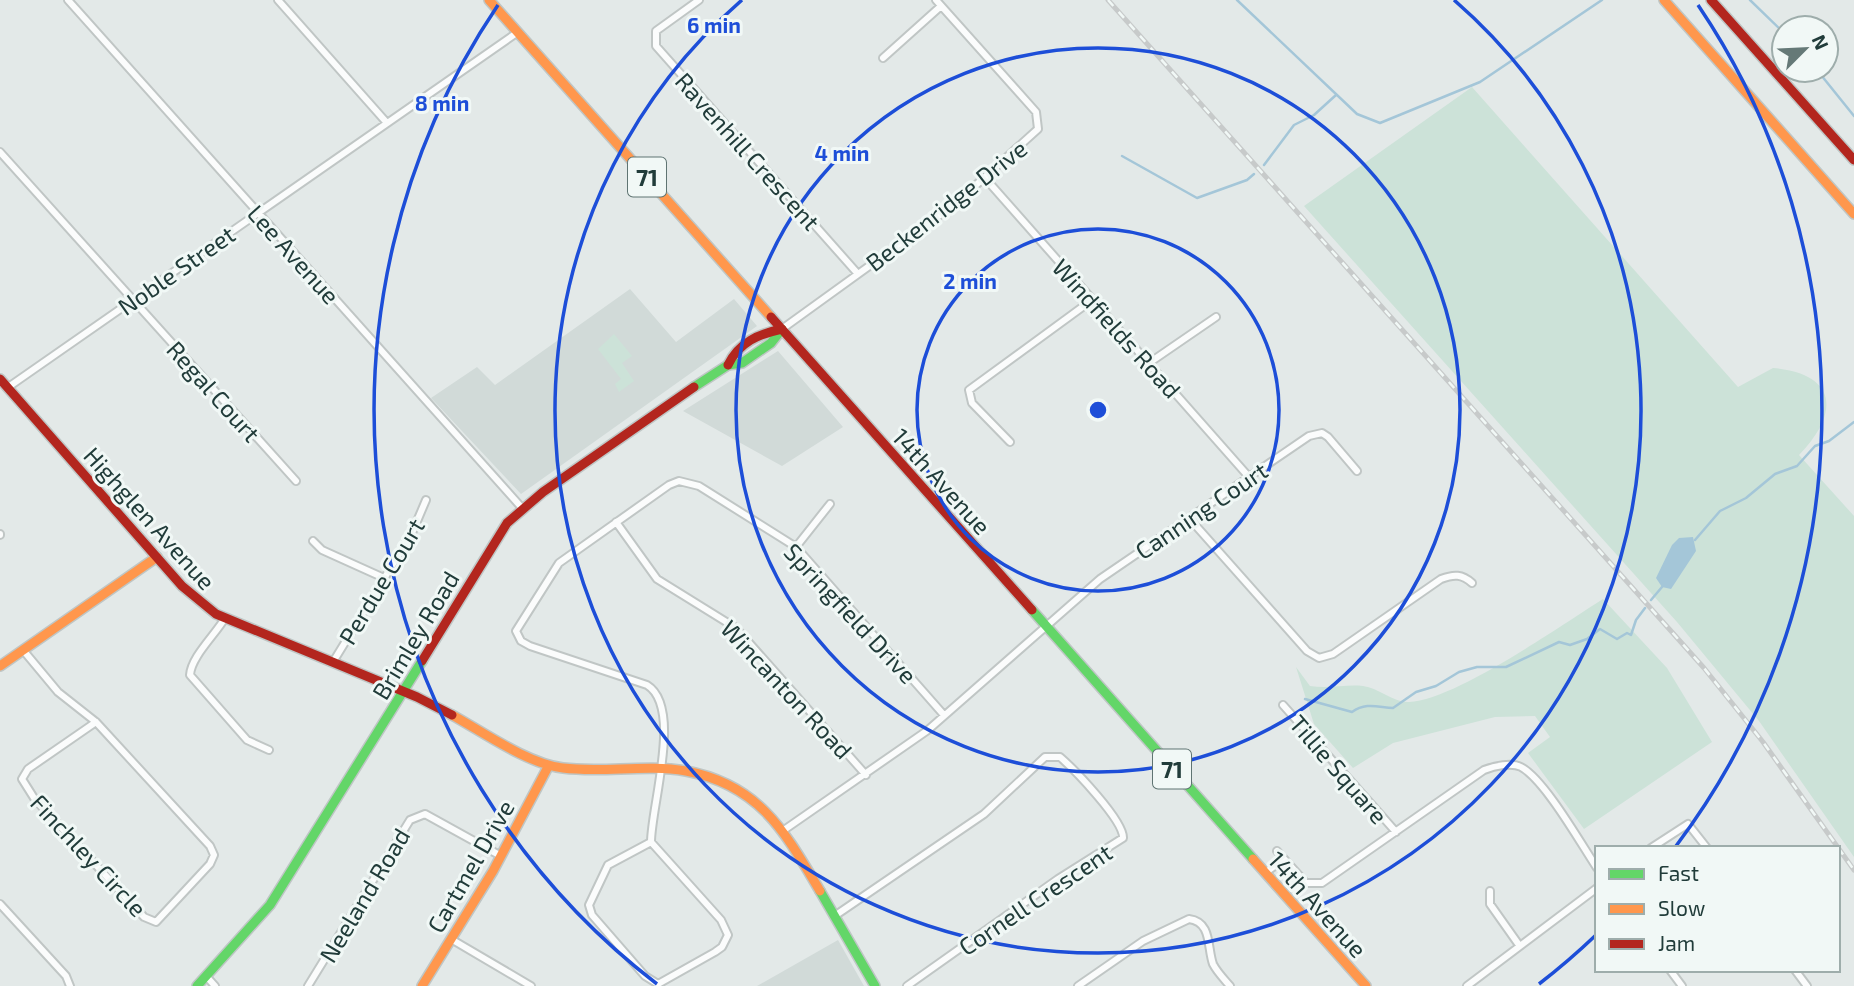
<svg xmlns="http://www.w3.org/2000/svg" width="1854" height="986" font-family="'Exo 2',sans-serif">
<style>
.built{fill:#d1dad8}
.green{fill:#cce2d8}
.water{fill:#a4c6d8}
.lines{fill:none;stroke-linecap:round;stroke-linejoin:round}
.stream{stroke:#a4c6d8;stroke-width:2.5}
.street-casing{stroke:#c0c6c5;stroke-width:10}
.fast-casing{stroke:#bfc6c5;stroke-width:12}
.slow-casing{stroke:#bfc6c5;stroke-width:12}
.jam-casing{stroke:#bfc6c5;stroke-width:12}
.street{stroke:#fbfcfc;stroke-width:6}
.fast{stroke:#63d668;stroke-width:9}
.slow{stroke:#ff974d;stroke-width:9}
.jam{stroke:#b3261e;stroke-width:9}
.rail-casing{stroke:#c7caca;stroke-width:5}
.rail{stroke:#f1f8f6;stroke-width:2.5;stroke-dasharray:8;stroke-linecap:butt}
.ring{fill:none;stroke:#1d4ed8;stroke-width:3.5}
.labels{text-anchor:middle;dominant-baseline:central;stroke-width:6;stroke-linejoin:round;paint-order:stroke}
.shield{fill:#f1f8f6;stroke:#5f7472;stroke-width:2}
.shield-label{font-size:23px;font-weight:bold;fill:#213c3a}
.street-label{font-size:24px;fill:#213c3a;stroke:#f1f8f6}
.centre{fill:#1d4ed8;stroke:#f1f8f6;stroke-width:3.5}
.ring-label{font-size:21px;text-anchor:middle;font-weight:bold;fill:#1d4ed8;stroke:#f1f8f6;stroke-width:6;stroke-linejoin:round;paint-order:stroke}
</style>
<rect width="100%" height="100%" fill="#e3e9e8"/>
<path class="built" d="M630,289l46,53 58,-43 23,27 -236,168 -90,-96 46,-31 18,18z
M778,351l65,76 -61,39 -99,-55z
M838,940l26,46h-107z"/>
<path class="green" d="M1472,87l266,300 35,-19c65,6 67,45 26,87l55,61v341l-95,-136 -82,-99 -373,-416z
M614,334l18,22 -10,7 12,18 -15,11 -4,-8 6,-5 -23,-30z
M1603,599l64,69 45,74 -128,87 -56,-76 22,-16 -15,-21 -40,1 -102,26 -40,25 -39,-44 -18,-57 14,19c19,3 37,-2 53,0 16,2 31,17 46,16 46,-2 151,-76 194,-103z"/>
<path class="water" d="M1693,537l3,14 -25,38 -9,-2 -6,-9 16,-33 7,-7z"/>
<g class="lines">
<path class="stream" d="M1237,0l120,114 23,9 100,-41 122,-82
M1750,0l34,33
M1817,70l37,46
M1122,156l75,42 50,-18 7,-6
M1264,165l30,-40 20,-10 22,-20
M1695,540l25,-29 26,-13 29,-24 22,-8 18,-20 14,-5 25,-19
M1651,600l11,-13
M1305,699l47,13c14,-10 25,-5 41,-4l23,-16 20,-6 23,-14 18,-5h29l53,-25 11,3 17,-6 13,-10 17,10 10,-6 4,2 5,-15 9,-12"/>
<g class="street-casing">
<path id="street" d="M68,0l454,508
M278,0l109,123
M699,0l-43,31v15l202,228
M883,58l58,-52
M0,152l296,329
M985,178l264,299
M782,329l173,-125 83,-75 -2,-17 -100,-112
M1149,363l67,-46
M7,388l511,-356
M1010,442l-38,-39 -3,-13 123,-90
M1189,518l118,133 12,7 14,-4 108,-75c13,-5 21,-5 31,4
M616,522l41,57 79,49 130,147
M0,534v1
M313,541l9,9 62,28
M796,547l34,-43
M225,618c-10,17 -34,39 -35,57l57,65 22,10
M23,650l35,42 38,30 114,124 4,9 -4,9 -54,58 -12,-5 -110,-119 -12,-19 6,-10 68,-47
M333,662l79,-129 14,-33
M1283,705l113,127
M784,830l144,-100 172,-151 209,-143 13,-3 6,4 29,34
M651,842l-43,23 -19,40 3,10 53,61 13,8 57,-32 7,-5 6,-12 -7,-15 -70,-78c0,-36 32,-135 -4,-157l-117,-39 -9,-5 -5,-10 43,-68 110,-78 10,-4 20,5 97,61 147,167
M1651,848l37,-24 19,24
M1277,851l29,32h16l162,-113c10,-4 28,-8 37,-3 24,13 60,77 76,101
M1265,873l19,-14
M1490,891v13l29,41
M0,904l66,72 4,10
M836,915l148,-101 61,-57h15c15,13 64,64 63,81l-65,41 -151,107
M451,939l80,47
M1670,970l12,16
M1795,970l12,16
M206,976l9,10
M308,986l102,-166 15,-6 76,42
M1078,986l65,-45 46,-22c23,3 18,28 24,45 4,8 11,15 17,22
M1467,986l130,-98"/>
</g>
<g class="fast-casing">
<path id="fast" d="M694,387l34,-22 14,-2 29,-20 11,-14
M1032,610l221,249
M820,891l55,95
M197,986l73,-81 152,-244"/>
</g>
<g class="slow-casing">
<path id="slow" d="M489,0l282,317
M1664,0l190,214
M0,666l157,-109
M452,715c31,17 76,49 111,53 40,5 83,-4 123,3 74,14 99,61 134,120
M1253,859l113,127
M422,986l71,-115 56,-106"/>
</g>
<g class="jam-casing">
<path id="jam" d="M1711,0l143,160
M771,317l261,293
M728,365c11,-23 31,-31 54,-36
M0,379l182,207 34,28 201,83 35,18
M422,661l85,-138 36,-31 151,-105"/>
</g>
<use href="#street" class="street"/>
<use href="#fast" class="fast"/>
<use href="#slow" class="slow"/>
<use href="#jam" class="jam"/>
<g class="rail-casing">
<path id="rail" d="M1108,0l596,668 59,74 91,128"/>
</g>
<use href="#rail" class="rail"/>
</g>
<g class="ring">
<circle cx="1098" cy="410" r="181"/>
<circle cx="1098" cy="410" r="362"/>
<path d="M1454 0A543 543 0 1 1 742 0"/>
<path d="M1596 935A724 724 0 0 1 1539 984M657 984A724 724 0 0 1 498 5M1698 5A724 724 0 0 1 1676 846"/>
</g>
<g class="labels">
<g class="shield">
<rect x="628" y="157.5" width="38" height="39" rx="5"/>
<rect x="1153" y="749.5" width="38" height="39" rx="5"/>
</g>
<g class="shield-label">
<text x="647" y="177">71</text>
<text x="1172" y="769">71</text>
</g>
<g class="street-label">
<text transform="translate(748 151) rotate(48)">Ravenhill Crescent</text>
<text transform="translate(946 205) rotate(-38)">Beckenridge Drive</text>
<text transform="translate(294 254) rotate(48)">Lee Avenue</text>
<text transform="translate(176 270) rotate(-35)">Noble Street</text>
<text transform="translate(1117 328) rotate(48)">Windfields Road</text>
<text transform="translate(214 391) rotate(48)">Regal Court</text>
<text transform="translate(942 481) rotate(48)">14th Avenue</text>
<text transform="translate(1201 510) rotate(-34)">Canning Court</text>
<text transform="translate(150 518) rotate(48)">Highglen Avenue</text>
<text transform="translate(381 581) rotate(-59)">Perdue Court</text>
<text transform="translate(851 613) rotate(47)">Springfield Drive</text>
<text transform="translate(415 635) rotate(-59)">Brimley Road</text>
<text transform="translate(787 689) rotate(47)">Wincanton Road</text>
<text transform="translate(1339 769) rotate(49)">Tillie Square</text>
<text transform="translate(89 855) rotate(47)">Finchley Circle</text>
<text transform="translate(470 866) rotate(-60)">Cartmel Drive</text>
<text transform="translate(364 895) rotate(-59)">Neeland Road</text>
<text transform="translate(1035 899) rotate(-34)">Cornell Crescent</text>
<text transform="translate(1318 904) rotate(48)">14th Avenue</text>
</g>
</g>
<circle cx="1098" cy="410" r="10" class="centre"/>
<g class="ring-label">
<text x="714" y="33">6 min</text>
<text x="442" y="111">8 min</text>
<text x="842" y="161">4 min</text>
<text x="970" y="289">2 min</text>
</g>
<rect x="1595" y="846" width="245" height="126" fill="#f1f8f6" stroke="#9eadab" stroke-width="2"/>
<rect x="1609" y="869" width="35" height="10" fill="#63d668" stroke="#9eadab" stroke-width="2"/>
<text x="1658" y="881" font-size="21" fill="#213c3a">Fast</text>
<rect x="1609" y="904" width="35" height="10" fill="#ff974d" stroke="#9eadab" stroke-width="2"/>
<text x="1658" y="916" font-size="21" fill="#213c3a">Slow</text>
<rect x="1609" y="939" width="35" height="10" fill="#b3261e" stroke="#9eadab" stroke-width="2"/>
<text x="1658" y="951" font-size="21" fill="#213c3a">Jam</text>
<g transform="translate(1805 49) rotate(66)"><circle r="33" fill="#f1f8f6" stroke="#9eadab" stroke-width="2"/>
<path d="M0-5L12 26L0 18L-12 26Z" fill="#657977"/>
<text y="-10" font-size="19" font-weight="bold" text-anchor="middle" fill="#213c3a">N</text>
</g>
</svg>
